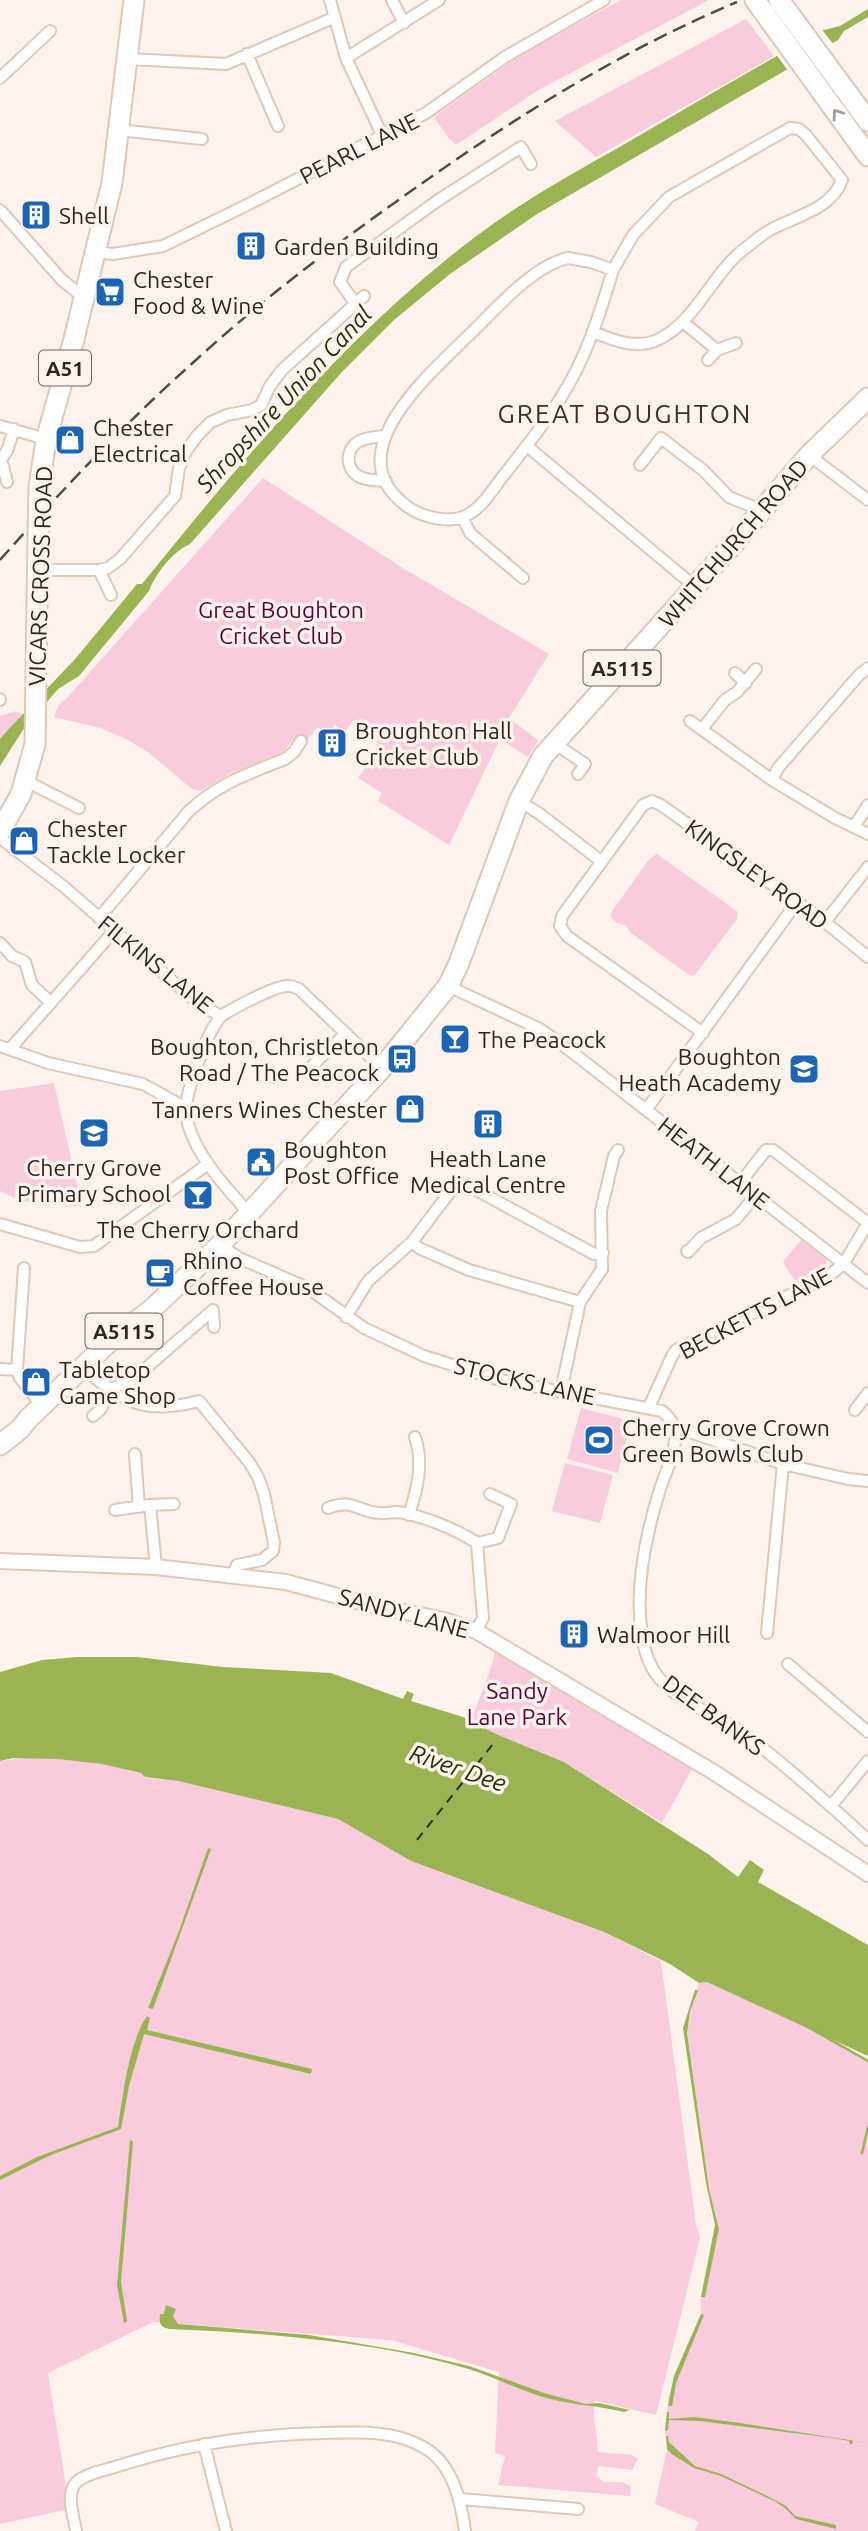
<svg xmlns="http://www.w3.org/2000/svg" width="868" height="2531" font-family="Ubuntu,sans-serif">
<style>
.green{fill:#f9cbdd}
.water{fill:#9ab453}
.pier{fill:#fdf3ec}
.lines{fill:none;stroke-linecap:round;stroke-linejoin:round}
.stream{stroke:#9ab453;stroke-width:2.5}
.ferry{stroke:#263007;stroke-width:2;stroke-dasharray:9 7;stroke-linecap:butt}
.street-casing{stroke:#e0c7b6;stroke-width:14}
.secondary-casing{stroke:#e0c7b6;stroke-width:18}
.highway-casing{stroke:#e0c7b6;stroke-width:23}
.street{stroke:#fff;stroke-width:10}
.secondary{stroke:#fff;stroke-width:14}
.highway{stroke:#fff;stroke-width:19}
.rail{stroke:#534a43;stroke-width:2.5;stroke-dasharray:14 7;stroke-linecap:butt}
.highway-bridge-casing{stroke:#e0c7b6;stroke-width:23;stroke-linecap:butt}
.highway-bridge{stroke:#fff;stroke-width:19}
.oneway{stroke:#a19d9a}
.labels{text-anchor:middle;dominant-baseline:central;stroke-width:7;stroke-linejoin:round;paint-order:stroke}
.shield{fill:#fdf3ec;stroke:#6c635c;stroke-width:2}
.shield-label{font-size:21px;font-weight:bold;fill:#2e251e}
.street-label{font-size:23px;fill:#2e251e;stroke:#fdf3ec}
.poi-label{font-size:23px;fill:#2e251e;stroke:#fdf3ec;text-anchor:start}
.park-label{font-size:23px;fill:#5a0137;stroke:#fdf3ec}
.water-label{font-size:24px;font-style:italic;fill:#263007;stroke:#fdf3ec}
.quarter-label{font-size:26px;letter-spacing:2px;fill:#422f22;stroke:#fdf3ec}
</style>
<rect width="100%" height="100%" fill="#fdf3ec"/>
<path class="green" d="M621,0h88l-169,89 -84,56 -8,-8 -14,-20 88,-63z
M746,19l28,37 -178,101 -41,-36z
M263,478l143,92 143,84 -40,64 29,22 -10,17 -28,-18 -51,106 -71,-44 4,-8 -24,-15 20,-29 -2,-14 -23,-14 -8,11 -10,-7 -6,9 -11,-7 -11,13 -10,-4 -16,18 -50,19 -31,18 -8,-2 -43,-36 -21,-13 -28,-12 -46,-11 5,-13 7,-5z
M16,711l7,4 -23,24v-23z
M657,854l81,58 -1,7 -43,57 -5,-1 -58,-42 -6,-8 -8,-2 -6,-6 1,-6 38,-53z
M54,1083l28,124 -60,-6 -22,-10v-100z
M801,1240l26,19 -3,12 -27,13 -14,-22z
M581,1408l50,13 -13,52 -51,-14z
M565,1463l48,12 -13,48 -48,-12z
M495,1651l198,116 -31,56 -98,-61 -68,-28 -25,-13 21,-56z
M31,1757c24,2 49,3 73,7 13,2 25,8 38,9l3,5 33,3 160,38 73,42 193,71 57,29 35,264 4,13 -44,177 -61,-14c-4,17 3,32 3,51l34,3 6,4 -6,11 -34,-4 -1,10 6,6h19l9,4 -1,10 -132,-11 7,-29 -10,-3 4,-81 -108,-32 -238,-18 -105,51 18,114 -2,8 1,15 -65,14v-763z
M707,1982l99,44 62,35v470h-173l4,-9 -44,-18 12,-55 -2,-22 4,-32 5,-19 27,-62v-17l9,-25 9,-43 -10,-40 -22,-157 3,-21 9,-28z"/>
<path class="water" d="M868,9v8l-24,14 -6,9 -301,174 -87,60 -56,46 -53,53 -151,171c-18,8 -34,29 -41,47l-70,85 -21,13 -35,41 -23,36v-27l6,-7 70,-74 61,-74h5c101,-125 204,-249 333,-347 46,-35 97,-63 148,-92 65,-38 131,-76 197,-114l20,-5z
M78,1657h59l86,10 108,6 72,26 4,-8 7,3 -3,7 52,16 33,17 68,28 144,92 30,23 12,-17 14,10 -6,12 110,63v111l-161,-74 -8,1 -29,-19 -66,-32 -193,-71 -73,-42 -160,-38 -33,-4 -4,-4 -39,-9 -44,-5 -45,-1 -13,3v-89l42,-12z
M208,1848l3,1 -58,160 -5,-1 31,-77z
M695,1990h3l-8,21 -3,22 22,156 10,40 -14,68h-4l14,-72 -9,-42 -23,-155z
M147,2016l3,2 -3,12 165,39 -1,5 -167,-40 -15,52 -8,43 -70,26 -51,25v-4l37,-19 81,-30c5,-32 11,-85 29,-111z
M130,2140l3,1 -12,141 6,39 -3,2 -7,-38z
M166,2305l10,4 -3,7 5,8 131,11 105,18 55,13 75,27 42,11 13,-1 31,7 -6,2c-25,-6 -49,-7 -74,-13 -29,-7 -56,-23 -85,-31 -92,-27 -200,-35 -295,-39 -10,-2 -11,-5 -10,-15h4z
M701,2314l3,1 -28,68 -4,23h-4l6,-30z
M667,2412h2v7l25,-2 46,6 128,20 -15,-2 -1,3h-2l-1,-3 -16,-3 -133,-17 -31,-1 -1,10 -3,1z
M666,2436h2l1,6 26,24 26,8 46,22 19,10 9,10 41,9v4l-40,-10 -11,-11 -9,-6 -55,-26 -27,-8 -21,-13 -6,-6z"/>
<path class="pier" d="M820,27l14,18 -45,27 -14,-19z"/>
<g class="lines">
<path class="stream" d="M806,2026l62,35
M862,2153l6,-26"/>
<path class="ferry" d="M417,1840l76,-96"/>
<g class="street-casing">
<path id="street" d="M330,0l16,58 37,79
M392,0l12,23
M247,54l31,72
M346,58l93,-58
M128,59l98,5 107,-46
M0,78l50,-47
M119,130l83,9
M0,210l62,70 21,17
M96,252l17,2 50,-8 82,-40 181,-93 79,-56 99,-57
M568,258l23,4 22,8c-9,29 -17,58 -30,86 -19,44 -50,82 -79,119 -12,15 -23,35 -41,42 -16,6 -41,0 -55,-10 -74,-53 21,-132 61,-172 26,-25 63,-69 99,-77z
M355,303l-15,-21 6,-15 91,-66 84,-54 10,17
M683,322l34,28 -9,10
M593,332c20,8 41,17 62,9 40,-17 56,-66 89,-92 8,-6 17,-14 26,-19 25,-14 61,-20 72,-50l-36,-45 -7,-6 -9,-1 -121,69 -36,38 -20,35
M717,350l19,-7
M0,426l46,13
M384,436c-7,1 -16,1 -22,4 -16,6 -18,27 -4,36 8,5 19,4 28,5
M527,446l167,140
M809,455l59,45
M640,465l21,-27 43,33 25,26 32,13
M7,482l-6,-23 6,-8 7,-22
M462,517l8,16 53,45
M39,570h60l12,25
M99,570l9,-2 12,-9 55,-63 4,-28 7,-17 11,-15 14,-14 16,-7 25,-5 9,-5 9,-19 12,-16 82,-74
M735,673l11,10
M0,699v1
M690,721l82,59 63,38 33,16
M702,729l23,-29 12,-8 19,-23
M554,743l31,21 -7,10
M772,780l6,-12 82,-94 8,-6
M26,781l53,27
M519,801l21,13 62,48
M854,827l14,-22
M0,838l63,48 137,119 21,11c11,-7 55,-31 67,-30 5,0 6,1 11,3l83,79
M99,918l90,-107c30,-28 59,-37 96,-52l9,-7 7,-11
M825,922l43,-55
M0,943l12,13 13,6 7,23 19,18
M448,986l92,43 28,20 300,234
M221,1016c-11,14 -16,28 -22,44 -5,14 -12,32 -13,47 -1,37 39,80 63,106
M703,1033l-136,-97 -7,-10 2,-10 81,-111 9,-4 9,4 164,117 43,35
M0,1046l48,17 95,21 43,24
M10,1049l104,-118
M312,1066l33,-32
M646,1110l151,-208
M740,1183l26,-33h7l95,73
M0,1224l80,23 14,-1 114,-82
M412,1242l7,6 50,22 111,32
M220,1245l19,13 69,30 56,40 60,28 76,24 162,31c9,8 14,14 13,27 0,17 -10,35 -15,51 -14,45 -26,98 -18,146 2,15 7,31 17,43 21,26 58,36 84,55 44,33 85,70 125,107
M687,1251l1,1 13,-14 35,-19 19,-23
M213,1310l1,17
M346,1317l22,-36 44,-39 41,-54 7,-4 9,2 125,68 9,-1
M83,1367c39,36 63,48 116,34l50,61 9,15 6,17 10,49 -1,8 -11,9 -25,5 -4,11
M0,1369l17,1 3,8 22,28
M17,1370l7,-102
M561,1391l19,-89 22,-33 -1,-58 13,-55 4,-6
M649,1407l23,-51 4,-6 153,-74 15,-13 24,-40
M855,1410l13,-17
M93,1416l8,-7 7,-19 24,-10 81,-70
M675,1427l108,37 65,15 20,2
M135,1454l4,53
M150,1505l24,-1
M328,1508c26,-10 29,4 52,5 5,1 11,-1 16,-1 23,2 62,18 81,31
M115,1510l35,-5 6,62
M409,1515c8,-26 15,-51 6,-78
M476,1631l7,-13 -6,-75 21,-5 13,-34 -21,-10
M767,1633l16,-169
M788,1664l80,68
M831,1806l37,-45
M204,2444l22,87
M461,2499l117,10
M76,2531c-2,-13 -10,-35 -1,-47 7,-10 31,-14 43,-18 69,-22 137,-32 209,-33 33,-1 68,-3 98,15 28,17 36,53 40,83"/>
</g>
<g class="secondary-casing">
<path id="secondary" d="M0,1561l156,6 130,15 81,22 77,16 32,11 239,142 153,101"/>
</g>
<g class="highway-casing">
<path id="highway" d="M755,0l113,156
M779,0l89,121
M39,487l7,-47 28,-101 38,-156 22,-183
M0,831l21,-37 14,-50 3,-207
M0,1445l20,-16 9,-11 79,-75 44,-34 68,-64 162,-177 66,-82 11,-23 60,-162 24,-45 191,-213 75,-88 59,-57"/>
</g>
<use href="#street" class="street"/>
<use href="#secondary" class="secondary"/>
<use href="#highway" class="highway"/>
<path class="rail" d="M0,560c62,-70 126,-138 196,-200 71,-65 147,-121 225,-176 99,-70 204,-135 316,-182"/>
<g class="highway-bridge-casing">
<path id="highway-bridge" d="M38,537l1,-50"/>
</g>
<use href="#highway-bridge" class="highway-bridge"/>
</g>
<defs><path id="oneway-chevron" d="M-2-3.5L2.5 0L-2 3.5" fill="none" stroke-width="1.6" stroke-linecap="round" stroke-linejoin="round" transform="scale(1.75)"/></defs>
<use class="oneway" href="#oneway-chevron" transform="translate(837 114) rotate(-126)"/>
<defs>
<g id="building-square" transform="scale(1.575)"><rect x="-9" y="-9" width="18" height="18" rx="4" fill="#1b65b4" stroke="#fdf3ec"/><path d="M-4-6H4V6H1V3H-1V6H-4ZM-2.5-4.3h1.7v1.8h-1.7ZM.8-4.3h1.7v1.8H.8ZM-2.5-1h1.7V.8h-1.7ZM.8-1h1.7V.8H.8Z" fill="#fff"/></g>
<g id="supermarket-square" transform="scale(1.575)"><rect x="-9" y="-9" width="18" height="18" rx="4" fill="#1b65b4" stroke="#fdf3ec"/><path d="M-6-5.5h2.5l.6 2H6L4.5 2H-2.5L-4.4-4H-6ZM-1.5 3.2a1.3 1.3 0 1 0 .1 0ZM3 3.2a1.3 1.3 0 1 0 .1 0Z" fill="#fff"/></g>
<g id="shop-square" transform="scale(1.575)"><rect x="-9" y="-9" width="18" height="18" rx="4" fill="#1b65b4" stroke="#fdf3ec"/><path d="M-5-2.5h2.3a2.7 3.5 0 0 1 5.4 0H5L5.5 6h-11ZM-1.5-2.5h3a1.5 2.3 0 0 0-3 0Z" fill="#fff"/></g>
<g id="bar-square" transform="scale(1.575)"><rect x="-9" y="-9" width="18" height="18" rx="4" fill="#1b65b4" stroke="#fdf3ec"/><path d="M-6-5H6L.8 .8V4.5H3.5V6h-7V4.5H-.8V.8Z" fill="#fff"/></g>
<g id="bus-square" transform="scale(1.575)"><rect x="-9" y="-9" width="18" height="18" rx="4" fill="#1b65b4" stroke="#fdf3ec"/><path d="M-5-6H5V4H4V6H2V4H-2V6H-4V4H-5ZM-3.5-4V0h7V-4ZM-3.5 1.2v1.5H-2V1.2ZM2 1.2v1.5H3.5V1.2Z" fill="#fff"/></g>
<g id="school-square" transform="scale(1.575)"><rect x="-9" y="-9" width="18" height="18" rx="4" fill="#1b65b4" stroke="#fdf3ec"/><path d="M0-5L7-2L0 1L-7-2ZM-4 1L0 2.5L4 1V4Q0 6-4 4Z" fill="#fff"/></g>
<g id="civic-square" transform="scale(1.575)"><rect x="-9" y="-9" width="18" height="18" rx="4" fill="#1b65b4" stroke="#fdf3ec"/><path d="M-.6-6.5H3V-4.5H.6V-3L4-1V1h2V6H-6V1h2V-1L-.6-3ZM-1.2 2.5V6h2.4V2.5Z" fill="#fff"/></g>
<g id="cafe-square" transform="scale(1.575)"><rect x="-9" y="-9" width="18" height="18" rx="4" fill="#1b65b4" stroke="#fdf3ec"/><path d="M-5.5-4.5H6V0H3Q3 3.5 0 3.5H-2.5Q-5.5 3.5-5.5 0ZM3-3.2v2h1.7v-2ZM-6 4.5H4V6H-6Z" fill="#fff"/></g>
<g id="stadium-square" transform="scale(1.575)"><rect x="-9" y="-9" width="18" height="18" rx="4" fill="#1b65b4" stroke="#fdf3ec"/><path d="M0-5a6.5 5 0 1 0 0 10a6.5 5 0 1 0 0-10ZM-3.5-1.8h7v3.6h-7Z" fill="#fff"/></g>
</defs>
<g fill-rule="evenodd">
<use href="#building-square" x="36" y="215"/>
<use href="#building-square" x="251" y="246"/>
<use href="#supermarket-square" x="110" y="292"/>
<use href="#shop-square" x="70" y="440"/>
<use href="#building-square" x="332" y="743"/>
<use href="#shop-square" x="24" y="841"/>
<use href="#bar-square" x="455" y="1039"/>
<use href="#bus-square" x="402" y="1059"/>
<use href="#school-square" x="804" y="1069"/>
<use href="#shop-square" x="410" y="1109"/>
<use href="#building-square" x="488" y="1124"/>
<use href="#school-square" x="94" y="1133"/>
<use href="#civic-square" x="261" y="1162"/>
<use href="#bar-square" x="198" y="1195"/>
<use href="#cafe-square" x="160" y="1273"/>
<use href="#shop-square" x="36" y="1382"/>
<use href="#stadium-square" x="599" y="1440"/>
<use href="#building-square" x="574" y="1634"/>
</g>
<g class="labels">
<g class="shield">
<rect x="39" y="350.5" width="52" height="35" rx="5"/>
<rect x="583.5" y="650.5" width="77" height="35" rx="5"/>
<rect x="85.5" y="1313.5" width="77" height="35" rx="5"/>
</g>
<g class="shield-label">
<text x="65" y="368">A51</text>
<text x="622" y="668">A5115</text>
<text x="124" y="1331">A5115</text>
</g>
<g class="street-label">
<text transform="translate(359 148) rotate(-27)">PEARL LANE</text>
<text transform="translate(733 543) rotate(-49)">WHITCHURCH ROAD</text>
<text transform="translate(40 576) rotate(-88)">VICARS CROSS ROAD</text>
<text transform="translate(757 874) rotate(36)">KINGSLEY ROAD</text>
<text transform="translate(156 964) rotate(39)">FILKINS LANE</text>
<text transform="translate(714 1163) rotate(38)">HEATH LANE</text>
<text transform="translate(755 1313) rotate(-28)">BECKETTS LANE</text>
<text transform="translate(525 1381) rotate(13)">STOCKS LANE</text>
<text transform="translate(404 1613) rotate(15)">SANDY LANE</text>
<text transform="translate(714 1715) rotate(36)">DEE BANKS</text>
</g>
<g class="poi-label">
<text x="59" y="215">Shell</text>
<text x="274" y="246">Garden Building</text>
<text x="133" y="279">Chester<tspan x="133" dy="26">Food &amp; Wine</tspan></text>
<text x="93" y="427">Chester<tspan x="93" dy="26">Electrical</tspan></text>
<text x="355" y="730">Broughton Hall<tspan x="355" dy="26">Cricket Club</tspan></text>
<text x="47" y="828">Chester<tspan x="47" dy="26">Tackle Locker</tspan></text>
<text x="478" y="1039">The Peacock</text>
<text x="379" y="1046" text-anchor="end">Boughton, Christleton<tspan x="379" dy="26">Road / The Peacock</tspan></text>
<text x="781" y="1056" text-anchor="end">Boughton<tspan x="781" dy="26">Heath Academy</tspan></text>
<text x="387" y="1109" text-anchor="end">Tanners Wines Chester</text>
<text x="284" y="1149">Boughton<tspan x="284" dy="26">Post Office</tspan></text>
<text x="488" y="1158" text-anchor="middle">Heath Lane<tspan x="488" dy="26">Medical Centre</tspan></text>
<text x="94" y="1167" text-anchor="middle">Cherry Grove<tspan x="94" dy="26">Primary School</tspan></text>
<text x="198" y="1229" text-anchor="middle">The Cherry Orchard</text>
<text x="183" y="1260">Rhino<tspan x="183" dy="26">Coffee House</tspan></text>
<text x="59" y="1369">Tabletop<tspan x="59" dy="26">Game Shop</tspan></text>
<text x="622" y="1427">Cherry Grove Crown<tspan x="622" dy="26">Green Bowls Club</tspan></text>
<text x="597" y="1634">Walmoor Hill</text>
</g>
<g class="park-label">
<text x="281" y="609">Great Boughton<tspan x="281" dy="26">Cricket Club</tspan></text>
<text x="517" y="1690">Sandy<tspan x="517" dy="26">Lane Park</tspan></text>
</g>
<g class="water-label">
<text transform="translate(284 399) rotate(-47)">Shropshire Union Canal</text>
<text transform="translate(458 1768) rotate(19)">River Dee</text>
</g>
<g class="quarter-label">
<text x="625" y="413">GREAT BOUGHTON</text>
</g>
</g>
</svg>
